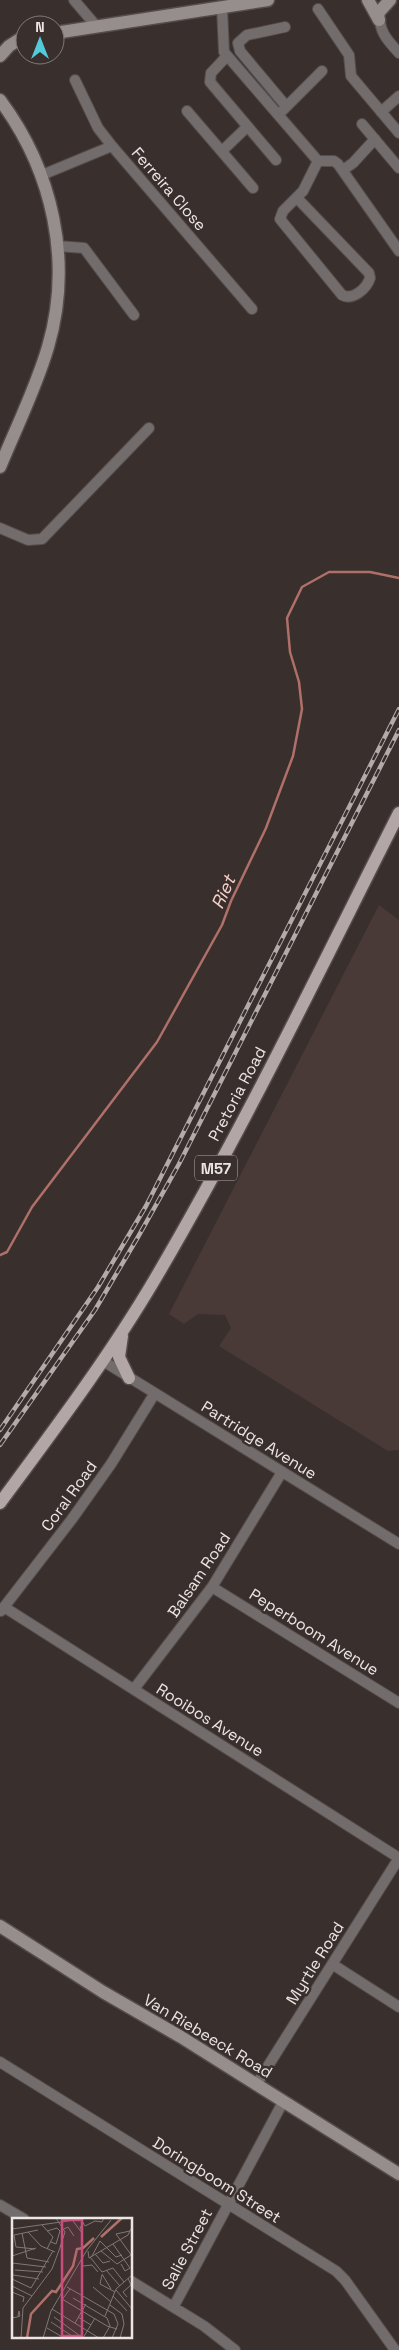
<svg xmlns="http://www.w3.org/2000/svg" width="399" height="2350" font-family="'Space Grotesk',sans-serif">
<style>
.built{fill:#493937}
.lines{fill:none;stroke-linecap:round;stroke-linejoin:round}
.stream{stroke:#af7069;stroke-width:2.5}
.street-casing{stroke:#564c4a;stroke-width:12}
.secondary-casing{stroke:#564c4a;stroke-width:15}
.primary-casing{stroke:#564c4a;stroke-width:15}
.street{stroke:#726d6c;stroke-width:10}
.secondary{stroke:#968e8d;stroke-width:12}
.primary{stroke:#b2a7a6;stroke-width:12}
.rail-casing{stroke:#b3abaa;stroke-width:4.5}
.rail{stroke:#392f2d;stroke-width:2.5;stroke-dasharray:8;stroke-linecap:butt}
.labels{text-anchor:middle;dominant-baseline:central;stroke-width:5;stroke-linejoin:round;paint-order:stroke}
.shield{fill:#392f2d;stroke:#b6aead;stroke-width:1}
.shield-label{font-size:15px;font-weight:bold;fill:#ece5e4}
.street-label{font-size:16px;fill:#ece5e4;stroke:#392f2d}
.water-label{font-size:18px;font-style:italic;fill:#f7d0cb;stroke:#392f2d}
.inset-river{fill:none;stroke:#af7069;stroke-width:2.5}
.inset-road{fill:none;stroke:#817876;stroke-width:1}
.view{fill:#cc4b7d;fill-opacity:0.15;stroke:#cc4b7d;stroke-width:2.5}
.inset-edge{fill:none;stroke:#ece5e4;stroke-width:2.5}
</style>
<rect width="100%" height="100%" fill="#392f2d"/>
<path class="built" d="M379,905l20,15v530l-11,1 -169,-105 12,-18 -6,-13 -27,-1 -14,10 -15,-10z"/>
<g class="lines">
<path class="stream" d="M0,1255l7,-3 25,-45 125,-165 65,-117 9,-24 35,-73 27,-72 9,-47 -3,-27 -9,-30 -3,-34 15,-31 27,-15h41l29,6"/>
<g class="street-casing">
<path id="street" d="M74,0l23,27
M222,7l2,45 94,109
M318,9l31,46 2,21 48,57
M380,13c-2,18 8,28 19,40
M285,27l-38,8 -9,8 2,8 46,55
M227,56l-16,17 -1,9 66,78
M75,80l23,48 14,18
M187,111l66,77
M282,111l40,-40
M381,112l18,-16
M362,124l37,44
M222,151l25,-24
M318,161h16l4,3 61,87
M343,170l10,-7 22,-24
M42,175l70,-29 140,163
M297,198l72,75 1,5c-3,10 -17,23 -28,17l-62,-76 3,-8 20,-20 15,-30
M57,246l27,2 50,67
M0,528l28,12 14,-1 107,-111
M103,1361l296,183
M212,1587l187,116
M4,1607l395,251
M1,1611l71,-92 39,-55 44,-71
M134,1689l78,-102 70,-115
M332,1964l67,43
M0,2062l336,209 9,9 50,70
M256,2085l143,-227
M0,2205l24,14
M131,2281l73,45 31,24
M174,2306l109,-204"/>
</g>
<g class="secondary-casing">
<path id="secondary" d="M368,0l11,20
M380,11l10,-11
M55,33l213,-33
M0,56l9,-10 11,-7
M0,100c53,71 73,162 48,247 -12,41 -32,81 -48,120
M0,1926l103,66 78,45 218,137"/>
</g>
<g class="primary-casing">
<path id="primary" d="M122,1336l-3,21 10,21
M0,1503c54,-73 109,-146 155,-224 89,-151 165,-310 244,-466"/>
</g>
<use href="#street" class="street"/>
<use href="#secondary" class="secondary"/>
<use href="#primary" class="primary"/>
<g class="rail-casing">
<path id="rail" d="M0,1430l98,-143 48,-81 253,-497
M0,1445l95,-135 43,-73 41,-73 220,-434"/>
</g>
<use href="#rail" class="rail"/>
</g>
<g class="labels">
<rect class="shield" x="195" y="1155.5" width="42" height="25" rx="4"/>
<g class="shield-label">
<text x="216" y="1168">M57</text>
</g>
<g class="street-label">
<text transform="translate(169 189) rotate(49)">Ferreira Close</text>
<text transform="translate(237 1094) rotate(-62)">Pretoria Road</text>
<text transform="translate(259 1440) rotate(32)">Partridge Avenue</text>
<text transform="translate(69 1496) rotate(-54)">Coral Road</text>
<text transform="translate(199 1575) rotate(-56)">Balsam Road</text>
<text transform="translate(314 1632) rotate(32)">Peperboom Avenue</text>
<text transform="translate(210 1720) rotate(32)">Rooibos Avenue</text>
<text transform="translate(315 1963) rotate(-58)">Myrtle Road</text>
<text transform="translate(208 2036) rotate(31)">Van Riebeeck Road</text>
<text transform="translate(217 2180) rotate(32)">Doringboom Street</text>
<text transform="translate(187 2249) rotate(-62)">Salie Street</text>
</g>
<g class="water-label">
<text transform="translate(223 892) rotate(-66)">Riet</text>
</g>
</g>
<g transform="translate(12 2218)">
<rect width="120" height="120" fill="#392f2d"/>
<path class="inset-river" d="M89,19l21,-19M15,120l4,-24 21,-23 4,1 17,-26 4,-17 6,-1 11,-10"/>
<path class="inset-road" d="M44,0l9,14 -5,15M69,1l4,7 10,-5 7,1 2,-4M61,3l9,12 -2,-7M30,7l11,12 -6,12M0,11l77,-11M52,11l4,-2 6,9M35,13l10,-3 3,3 -4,13 -5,-2M118,13l-14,3 16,22M16,14l13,14 14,6M10,15l5,25 22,4M101,26l17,24 -5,3 -4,-7M23,31l-19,-2 -2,-12 24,-5M76,33l1,7 39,-23 4,-8M89,33l16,13 14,-9M83,36l8,9 7,-2M0,38l24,-8M80,38l8,-15 16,16 6,-2M78,39l12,15 11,-4 11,14M0,45l34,4M71,48l9,-1 6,7M3,52l28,2M94,52l14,16M90,56l9,15M1,57l26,4M90,57l-2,9 15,8M0,61l19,9 22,-37M0,68l20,10M55,69l47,27 4,10 -6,14M81,69l18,15M104,72l16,19M0,74l12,5 -1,5M101,78l14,15M115,79l-4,-5 8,-7 -3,-7M61,80l34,20 3,8 -7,12M50,81l45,27 10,3M49,83l9,-12M98,87l12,9 2,10 -4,14M40,91l47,29M93,98l11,-27 16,-14M42,99l29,21M66,99l13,8M0,100l5,-1 3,-1 -1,-5 -1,5M39,104l24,16M63,105l11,-19M35,110l17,10M9,120l2,-30 29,-39 9,-24M31,120l8,-27 36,-61 24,-30M71,120l12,-20"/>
<path class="view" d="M50,2h20v116h-20z"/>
<rect width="120" height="120" class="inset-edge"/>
</g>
<g transform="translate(40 40)"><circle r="24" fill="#392f2d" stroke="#817876"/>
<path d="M0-4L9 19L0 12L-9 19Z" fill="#53cbda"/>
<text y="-8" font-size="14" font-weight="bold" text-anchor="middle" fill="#ece5e4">N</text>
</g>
</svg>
